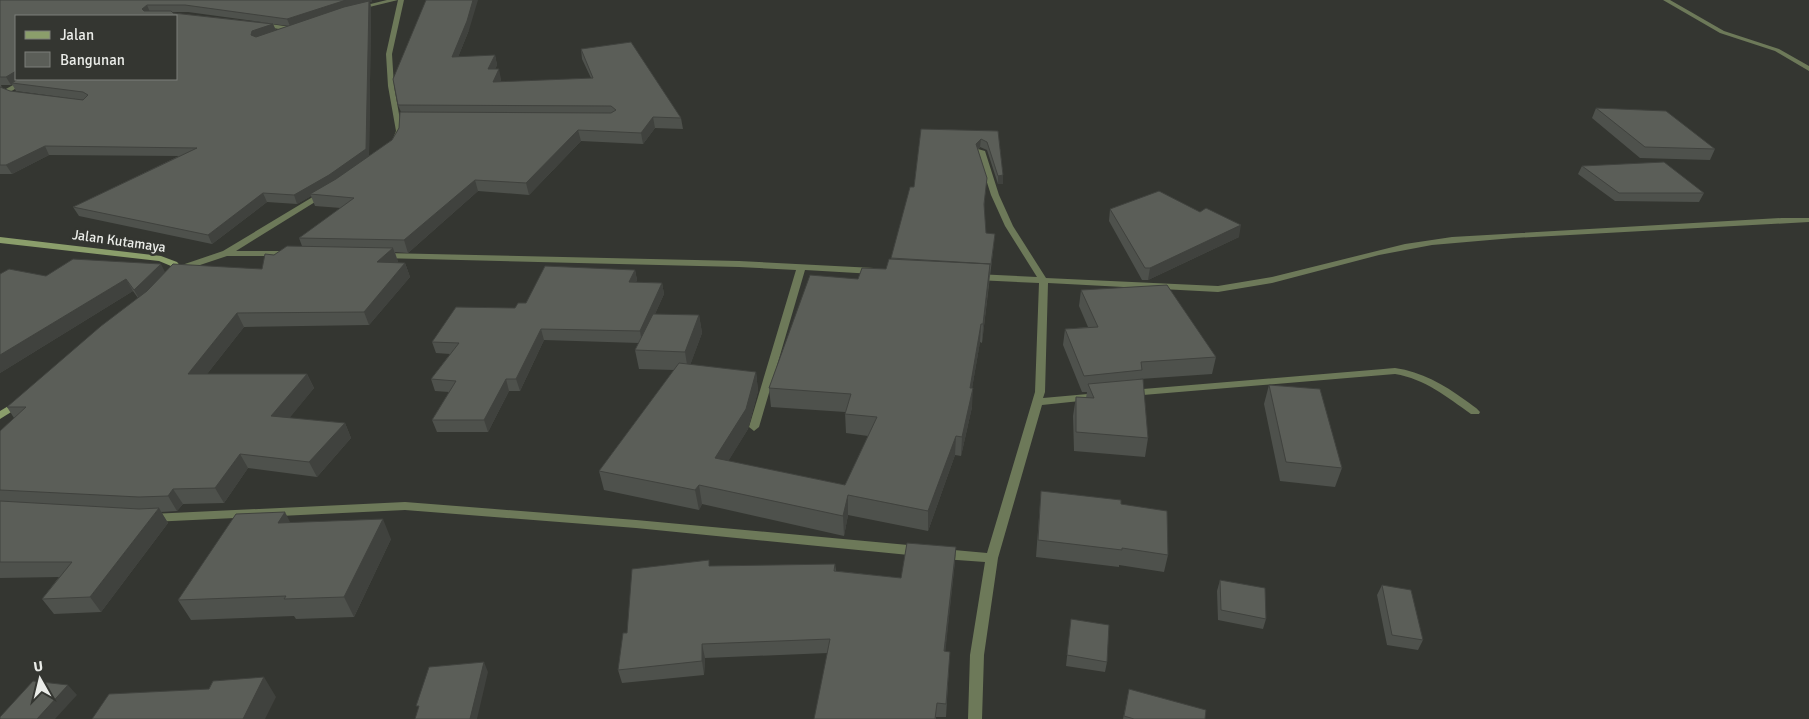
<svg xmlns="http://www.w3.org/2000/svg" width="1809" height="719" font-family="Signika,sans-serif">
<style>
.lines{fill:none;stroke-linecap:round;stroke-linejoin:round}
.street{fill:#6d7959;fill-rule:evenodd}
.secondary{fill:#8b9e6b;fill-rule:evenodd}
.wall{fill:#4e514c;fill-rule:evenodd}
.shaded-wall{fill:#40423e}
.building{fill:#5b5e58;stroke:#40423e}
.labels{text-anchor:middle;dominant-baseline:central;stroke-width:5;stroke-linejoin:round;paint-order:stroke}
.street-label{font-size:14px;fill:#eaece8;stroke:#343631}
</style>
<rect width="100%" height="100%" fill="#343631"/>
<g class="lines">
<path class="street" d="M387,0h11l-41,10 -3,-2z
M398,0h6l-12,54 2,32 8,45 -2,10 -4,2 -4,-2 4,-10 -8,-45 -2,-32z
M1663,0h7l54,31 55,18 30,17v5l-34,-20 -55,-18z
M263,23l28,4 3,2 -3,2 -30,-5 -1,-1z
M24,79h7l-21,13 7,2v2l-12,-2 -1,-4z
M978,149l7,2 14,44 14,31 33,52 172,8 54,-9 133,-33 47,-7 330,-19h27v4l-296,16 -81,7 -53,10 -107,28 -54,9 -170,-9 -3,109 -2,6 56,-5 5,3 -5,3 -57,6 -44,153 -14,97 -2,64h-14l2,-64 15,-93 -42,-3 -4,-2 -2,-3 2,-3 4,-2 44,4 48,-161 4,-109 -63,-3 -4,-3 4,-3 61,3 -32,-51 -14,-31 -14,-44z
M321,192h6l1,2 -92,57h54l4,3 -1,2h-66l-45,15h-6l-1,-2 1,-2 47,-16z
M384,253l355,8 135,7 4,3 -4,3 -69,-4 -46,157 -5,4 -5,-4 47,-157 -57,-3 -358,-9 -1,-2z
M1395,368c27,4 48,16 70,32 5,4 11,7 15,12l-1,2h-8c-24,-17 -46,-35 -76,-40l-264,22 -5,-3 5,-3z
M405,502l231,18 283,26 4,2 2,3 -2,3 -4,2 -283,-28 -231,-18 -254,12 -4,-1 -2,-3 2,-3 4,-1z"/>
<path class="secondary" d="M0,237l161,19 16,6 6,7 -4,8 -3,1 -4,-3 2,-6 -3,-3 -12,-5 -159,-18z
M20,399l5,3 -1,2 -24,15v-8z"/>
</g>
<path class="wall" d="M0,0l372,2h-2l1,6 -2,148 23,-16 7,-12 2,-16 -3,-7 71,-75 -11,27 37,-2 2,10 -2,4 6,10 -1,3 91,-4 -9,-19 -1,-10 100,69 2,11 -28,-1 -12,16 -62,-3 -52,54 -51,-4 -70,62 -13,-1 3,10 -2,1h9l5,14 -41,48 -125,2 -37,47h100l7,14 -25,30 56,5 6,15 -34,39 -69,-9 -24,35 -41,1 -6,7 -16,1 7,11 -67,89 -47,2 -12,-15 17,-22 -59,1v-147l14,-13 -7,-11 131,-109 -5,-7 -133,82v-99l46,2 216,-7 12,-14 28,-9 -3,-8 42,-30 -26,-2 -4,-10 -14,8 -30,-2 -55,42 -133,-28 -6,-9 106,-51 -130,-1 -37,19h-12zM172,12h16l81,11 -96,-10zM16,16h160l-160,63zM273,24l16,2 -13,4zM12,84l4,7 67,9 -73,-9 -8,-3 -1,-3h10z
M1596,108l119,41 -5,11 -70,-2 -48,-40z
M921,129l77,2 5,44v9h-5l-11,-34 -7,-3 -2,3 8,36 -2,21 2,26 8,10 -12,100 -2,-1 -8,46v19l-11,49 -6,-1 -27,76 -80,-16 -4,21 -142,-32 -3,6 -95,-20 -5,-19 75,-101 -35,-1 -4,-19 4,-7 -95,-3 -24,51h-11l-21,41h-51l-5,-12 17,-28 -14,-1 -4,-12 19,-25 -14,-1 -4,-11 94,-39 109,-33 2,10 -1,2 26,1 2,11 -9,20 44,1 3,18 -12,32 66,7 2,19 -10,38 -20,32 117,24 23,-49 -22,-3 -1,-21 -74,-5 -2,-19 89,-109 28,-10 5,-10 23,-72z
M1582,166l122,27 -5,9 -84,-1 -37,-27z
M1110,209l129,28 -91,43h-6l-33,-59z
M1081,290l135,67 -4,17 -72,5 8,59 -3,19 -71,-6 -1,-35 3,-19 10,1 1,-6h-5l-19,-47 2,-16 23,-2 -9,-21z
M1269,385l73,83 -7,19 -55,-6 -16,-77z
M1041,491l80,13 47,51 -4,17 -45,-7v2l-83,-10z
M290,522l101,17 -37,78 -58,2 -2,-3 -103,4 -13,-20z
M955,561l-10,90 4,15 -3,51h-10v2h-122l14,-66 -123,5 -1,17 -82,8 -4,-13 9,-37 83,-67 125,-2 1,7 65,7z
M1220,580l46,39 -3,10 -45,-9 -1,-29z
M1382,585l41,55 -5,10 -31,-5 -10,-50z
M1071,619l36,43 -2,10 -39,-6z
M1129,689l76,30h-82z"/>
<path class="shaded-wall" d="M346,0h26v2h-2l1,6 -2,149 -55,37h-4l1,2 -14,8 -3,-9 -4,-169 -3,-7z
M473,0h5l-9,30 -15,37 -2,-10z
M147,5l3,7 -5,4 -3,-7z
M273,24l3,7 -22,12 -3,-8 1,-4z
M495,55l2,10 -6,14 -3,-10z
M499,69l2,10 -5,13 -3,-10z
M16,71v8h5l-9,4v1l-1,1 -5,-8z
M653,117l2,11 -12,16 -2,-11z
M578,130l3,11 -52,54 -3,-12z
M981,139l-1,8 -5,5 1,-8z
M45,146l4,9 -37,19 -6,-9z
M1003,175v9h-5v-8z
M475,180l3,11 -70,62 -4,-13z
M263,193l4,9 -55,42 -4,-9z
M1241,225l-2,12 -91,43 2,-12z
M393,248l5,14 -16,14 -5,-14z
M405,263l5,14 -41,48 -5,-13z
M161,264l6,12 -26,26 -7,-12z
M990,264l-1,17 -7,62 1,-19z
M635,270l2,10 -6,13 -2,-11z
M126,279l7,12 -133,82v-18z
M662,283l2,11 -22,49 -2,-12z
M237,313l7,14 -48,61 -8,-14z
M699,315l3,18 -14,38 -3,-19z
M981,324l-1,18 -11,64 4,-18 -1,19 -11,49 1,-19 8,-49z
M541,329l3,11 -24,51 -4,-12z
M756,372l2,19 -10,38 -30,49 -3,-20z
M307,374l7,14 -35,43 -8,-15z
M506,379l3,12 -21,41 -4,-12z
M345,423l6,15 -34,39 -8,-15z
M956,436l-1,19 -27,76v-20z
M240,454l8,14 -24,35 -9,-15z
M699,485l3,19 -3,6 -4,-20z
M173,489l10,15 -6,7 -9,-15z
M848,495v20l-4,21 -1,-20z
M159,508l9,15 -67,89 -11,-15z
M285,512l10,20 -17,-9z
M383,519l8,20 -37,78 -10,-20z
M956,547l-1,14 -11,104v-14z
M702,644l3,14 -1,17 -2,-14z
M484,662l4,10 -11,47h-7z
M264,677l12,20 -11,22h-22z
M68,685l9,10 -22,24h-18z"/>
<path class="building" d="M0,0h346l-59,19 -102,-14h-38l-5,4 2,2h27l2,2 100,11 -21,7 -1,4 5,2 88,-30 25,-6 -3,148 -37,26 -35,20 -31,-2 -55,42 -135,-28 124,-59 -152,-2 -39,19h-6v-78l10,4 73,9 5,-5 -5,-3 -71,-9 6,-4h158v-63h-160v55l-10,6h-6z
M426,0h47l-6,21 -15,36 43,-2 -7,14h11l-6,13 100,-4 -12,-29 50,-7 50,76 -28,-1 -12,16 -63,-3 -52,53 -51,-3 -71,60 -105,-2 55,-40 -44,-4 26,-15 56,-39 7,-12 1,-16 211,1 5,-3 -5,-4 -213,-1 -5,-26z
M1596,108l70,3 49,38 -70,-2z
M921,129l77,2 5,44 -5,1 -11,-34 -6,-3 -5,5 11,34 -3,26 2,29 9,1 -4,30 -100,-6 19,-71h4z
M1664,162l40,31h-85l-37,-27z
M1159,191l41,21 6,-4 35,17 -91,43h-5l-35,-59z
M287,246l106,2 -16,14 28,1 -41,49 -127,1 -49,61h119l-36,42 74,7 -36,39 -69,-8 -25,34 -42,1 -5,7 -29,1 -139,-7v-59l26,-24h-19l94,-81 46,-35 26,-27 89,5 3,-15 9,1z
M73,259l88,5 -27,26 -8,-11 -126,76v-81l9,-5 37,7z
M889,259l101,5 -7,60h-2l-11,64h3l-11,49 -6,-1 -28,75 -80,-16 -5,21 -144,-31 -4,5 -96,-19 80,-108 77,9 -10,37 -31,49 130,27 32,-68 -32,-3 6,-20 -82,-6 41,-113 48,4 4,-11 24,1z
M545,266l90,4 -6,12 33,1 -22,48 -99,-2 -25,50h-10l-22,41h-52l24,-39 -25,-2 28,-36 -27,-1 24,-35 59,1 3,-5h8z
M1167,285l49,72 -75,5 1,8 -58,6 -19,-47 33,-2 -17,-37z
M653,314l46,1 -14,37 -50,-2z
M1143,379l5,59 -72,-6v-35l18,1 -6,-14z
M1269,385l51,4 22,79 -56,-6z
M1041,491l80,9v4l46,7 1,44 -46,-7v2l-84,-10z
M0,501l139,8 20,-1 -69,89 -48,2 30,-37h-72z
M285,512l-7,11 105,-4 -39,78 -60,2 2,-3 -108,4 58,-86z
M907,543l49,4 -12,104 6,1 -4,52 -9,-1 -2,16h-121l16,-80 -128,5v17l-84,9 5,-37h4l5,-64 77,-9v6l126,-2 -1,7 67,7z
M1220,580l45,8 1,31 -45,-9z
M1382,585l29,5 12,50 -31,-5z
M1071,619l38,6 -2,37 -40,-7z
M484,662l-14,57h-55l4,-13h-3l13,-39z
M264,677l-21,42h-151l17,-25 100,-5 4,-8z
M33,681l35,4 -31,34h-37v-2z
M1129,689l77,21 -1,9h-71l-10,-3z"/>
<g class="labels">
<g class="street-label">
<text transform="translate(119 241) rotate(8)">Jalan Kutamaya</text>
</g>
</g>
<rect x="15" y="15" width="162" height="65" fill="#343631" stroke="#7d7f7a"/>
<rect x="25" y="31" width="25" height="8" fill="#8b9e6b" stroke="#7d7f7a"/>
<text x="60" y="40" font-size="15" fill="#eaece8">Jalan</text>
<rect x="25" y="52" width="25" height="15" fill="#5b5e58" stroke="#7d7f7a"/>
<text x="60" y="65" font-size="15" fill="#eaece8">Bangunan</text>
<g transform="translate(40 679) rotate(352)" stroke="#343631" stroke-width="4" paint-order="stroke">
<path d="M0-4L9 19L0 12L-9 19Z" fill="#eaece8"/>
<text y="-8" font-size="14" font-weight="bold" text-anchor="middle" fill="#eaece8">U</text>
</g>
</svg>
